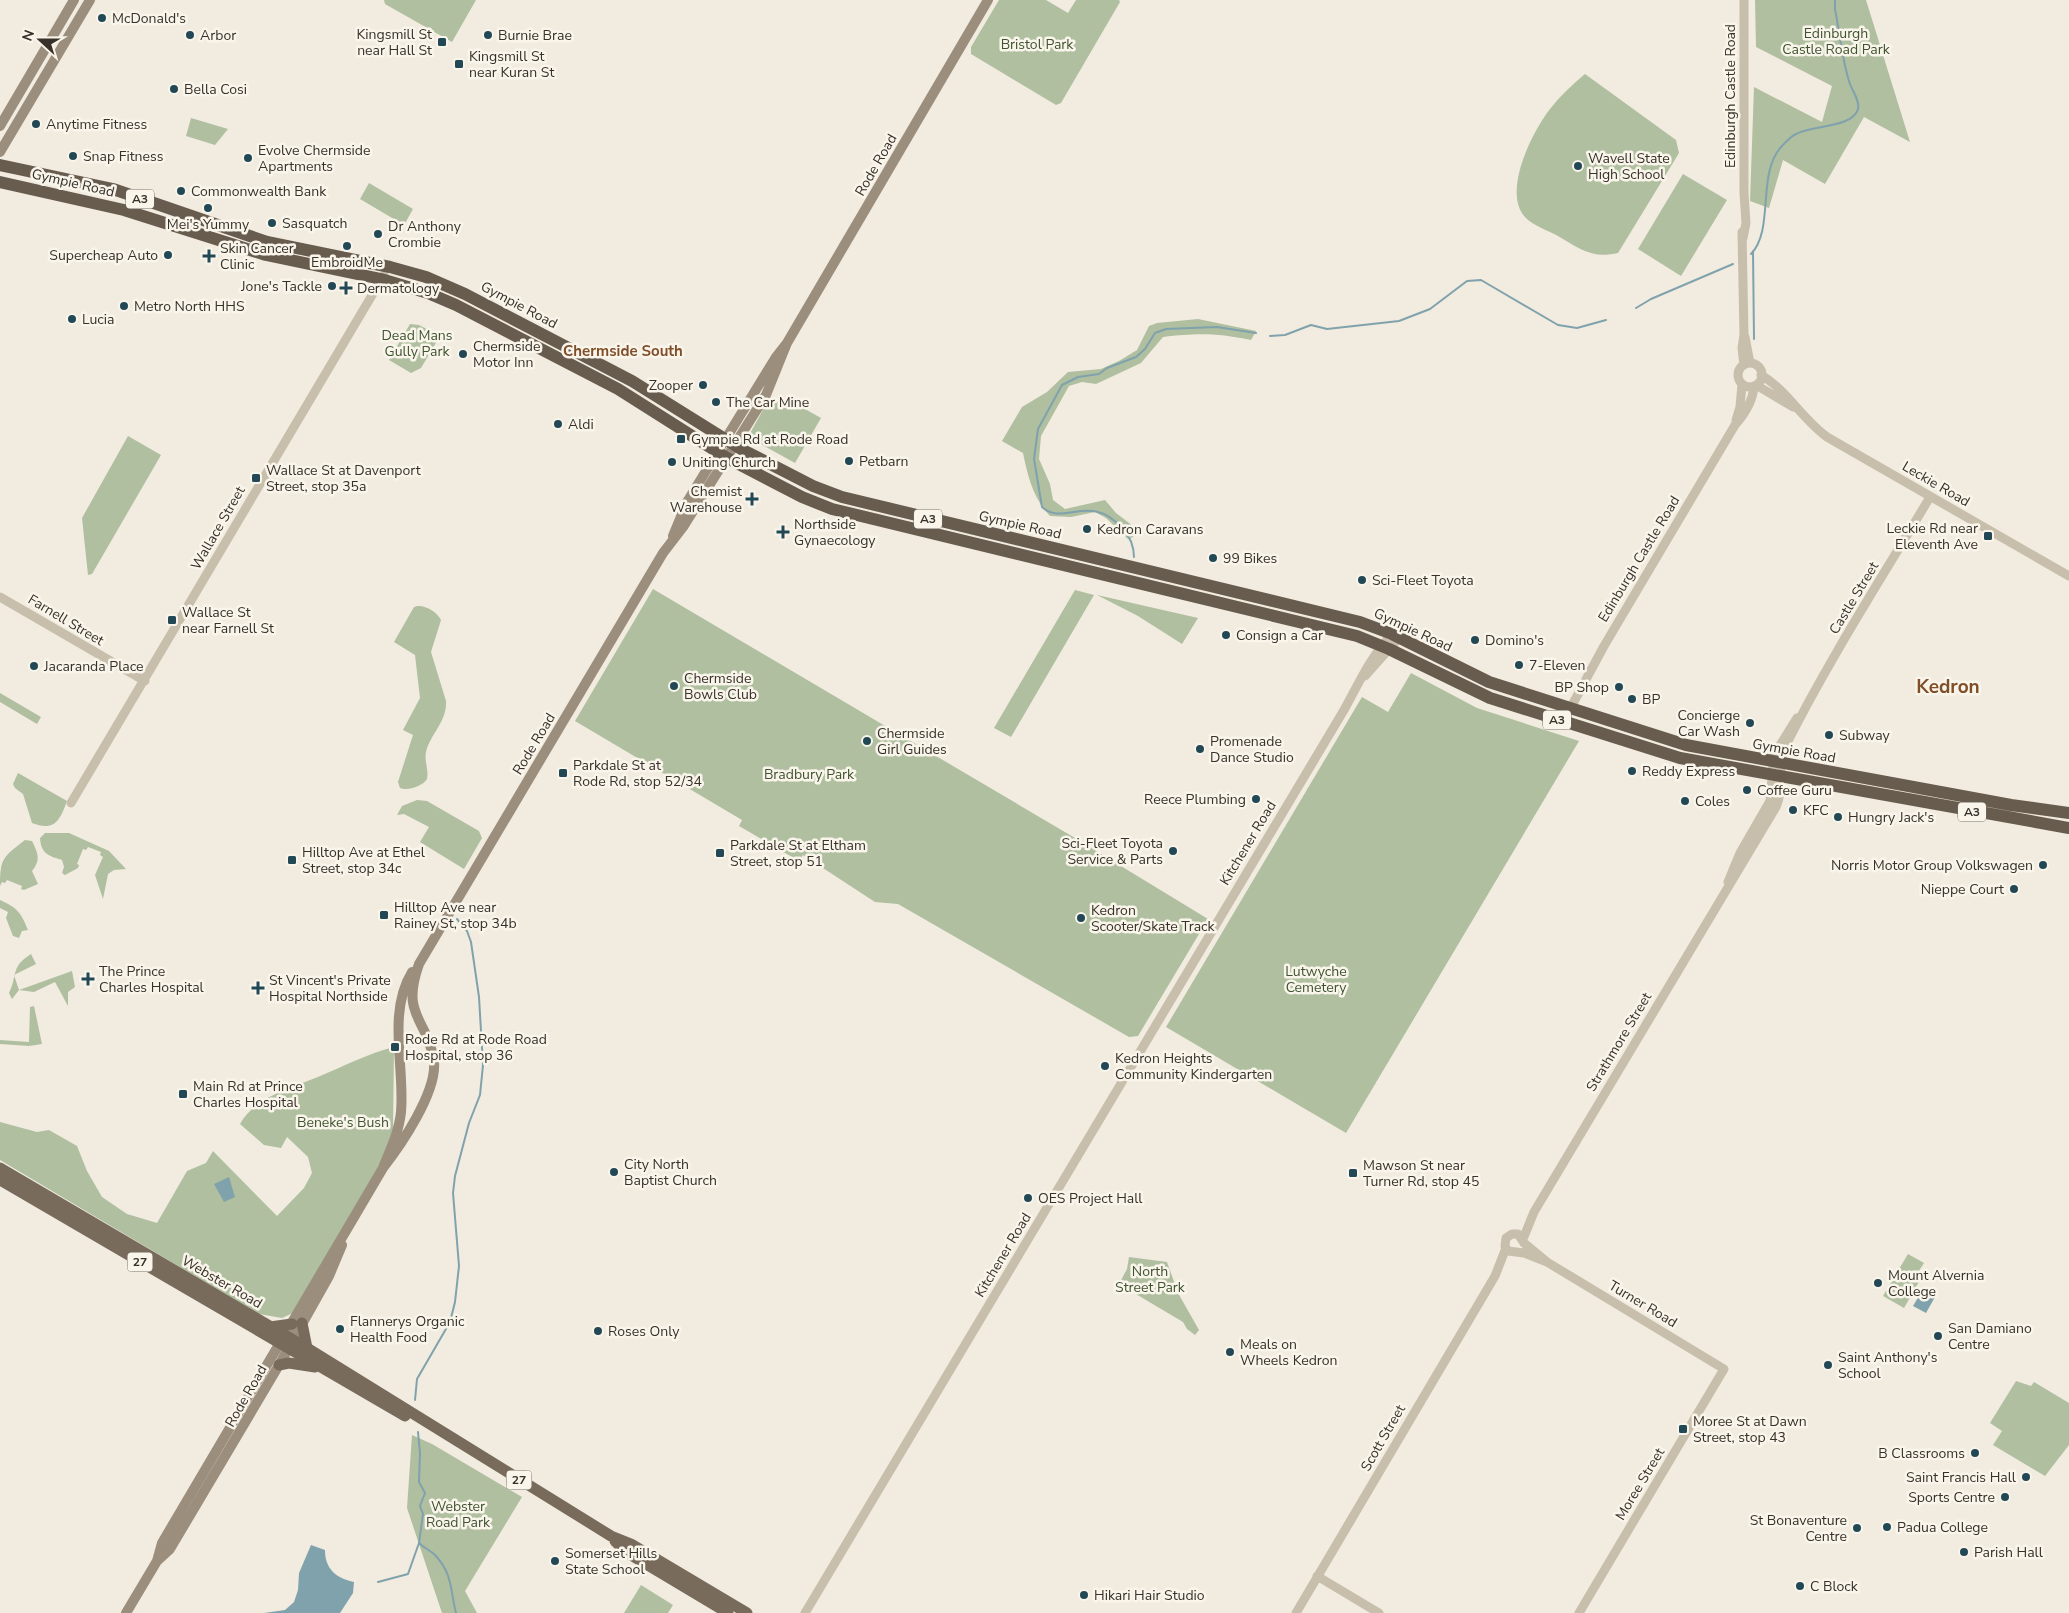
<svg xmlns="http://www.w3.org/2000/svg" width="2069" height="1613" font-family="'Nunito Sans',sans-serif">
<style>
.green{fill:#afbfa0}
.water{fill:#80a2ac}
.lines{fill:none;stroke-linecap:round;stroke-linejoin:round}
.stream{stroke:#80a2ac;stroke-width:2}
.tertiary{stroke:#c8beac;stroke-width:9}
.secondary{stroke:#9c8e7d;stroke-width:10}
.primary{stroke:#786b5c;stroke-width:11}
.trunk{stroke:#685c4f;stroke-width:12}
.poi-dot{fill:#224856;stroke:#f9f5eb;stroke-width:2}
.labels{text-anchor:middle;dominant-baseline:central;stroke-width:5;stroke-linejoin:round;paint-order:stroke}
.shield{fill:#f9f5eb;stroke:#716c64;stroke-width:1}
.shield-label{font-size:12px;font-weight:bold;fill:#37312a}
.poi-label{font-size:14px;fill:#37312a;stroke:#f9f5eb;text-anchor:start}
.park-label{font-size:14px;fill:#3f5330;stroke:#f9f5eb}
.street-label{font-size:14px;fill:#37312a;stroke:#f9f5eb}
.neighbourhood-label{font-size:15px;font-weight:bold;fill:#804e29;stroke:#f9f5eb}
.district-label{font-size:19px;font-weight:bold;fill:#804e29;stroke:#f9f5eb}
</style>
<rect width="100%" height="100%" fill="#f1ecdf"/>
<path class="green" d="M384,0h92l-24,42 -67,-38z
M999,0h47l22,13 8,-13h43l1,2 -59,101 -5,2 -85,-51v-7z
M1755,0h111l44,142 -46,-25 -39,67 -42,-24 -14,48 -19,-7 4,-114 68,35 10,-36 -76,-39z
M1585,74l91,66 3,13 -61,100c-26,6 -38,-4 -60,-17 -9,-5 -26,-11 -33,-19 -23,-25 7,-85 25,-108 10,-13 22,-24 35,-35z
M191,118l37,11 -13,16 -29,-9z
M1683,174l44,26 -46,76 -43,-27z
M369,183l44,26 -9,16 -44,-26z
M1198,319l58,12 -5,9c-34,-7 -54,-7 -88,-3l-22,26 -45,21 -14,-2 -13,4 -28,50 -2,23 11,25 3,16 12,9 40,-9 11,13 21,16 -4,8 -5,2 -22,-21 -11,-6 -24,5 -21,-1c-17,-18 -22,-39 -27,-63l-21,-12 20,-34 25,-15 21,-20 33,-3 18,-8 18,-11 12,-24 8,-3z
M410,324l9,1 21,11 -19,32 -10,5 -22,-13z
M770,397l18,10 8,-3 25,14 -26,45 -47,-26z
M128,436l33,19 -69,119 -4,1 -6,-57z
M653,589l422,249 133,81 -70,117 -9,1 -231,-133 -23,-2 -72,-47 -4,6 -60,-35 3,-6 -167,-99z
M1075,590l19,5 -83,142 -17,-9z
M1097,595l101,23 -16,26 -44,-28z
M417,606c9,-1 20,6 24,14l-10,32 15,49c1,21 -15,32 -20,51 -2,9 3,18 1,27 -4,7 -19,12 -27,9l-2,-6 15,-47 -10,-5 17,-32 -5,-43 -21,-13 20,-35z
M1411,673l66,35 102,33 -233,392 -180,-106 196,-330 26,15z
M0,693l41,24 -4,7 -37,-22z
M18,773l49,28c-7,19 -12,31 -35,22l-9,-29 -8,-6 -2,-4z
M417,800l10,1 52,30 3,7 -18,31 -44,-27 9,-15 -25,-13 -7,1 5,-9z
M45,833h24l40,18 17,18 -12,1 -6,4 -5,25 -8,-24 8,-18 -3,-2 1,-3 -13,-5 -2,3 -3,-1 -6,15 2,1 -1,3 -13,7 -3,-2 2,-6 -2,-7c-13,-4 -21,-6 -22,-22z
M25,840l7,1c6,12 9,19 0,30l6,13 -14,6 -3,-1 1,-3 -15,-6 -2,3 -3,-1 -2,4c0,-28 3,-29 25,-46z
M0,900c18,8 21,13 28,30l-6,1 -3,7 -6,-2 -7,-18 2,-6 -8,-4z
M31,954l5,10 -22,11 5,15 -7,9 -3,-6c9,-18 1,-26 22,-39z
M72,971l3,16 -7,5v14l-13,-24 -21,10 -15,-2z
M34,1006l8,38 -13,2 -29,-2v-4l29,2 1,-35z
M394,1047l-1,83 -17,45 -81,137 -13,6 -23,-4 -259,-154v-38l37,10 12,-2 28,16 10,25 15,26 25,17 30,9 30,-52 19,-8 7,-12 64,65 27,-28 8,-15 -4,-16 -21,-20 -6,11 -17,-3 -24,-21c15,-27 51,-36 78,-47 26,-11 49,-23 76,-30z
M1908,1254l16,9 -9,14 5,3 -16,28 -21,-12z
M1129,1257l38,5 11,31 21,37 -4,5 -8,-6 -4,-7 -64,-38 8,-15z
M2016,1381l15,5 3,-4 35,21v42l-24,31 -52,-31 9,-14 -12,-8z
M412,1435l20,9 90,53 -57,94 12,22h-35l-35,-105z
M641,1585l32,20 -5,8h-44z"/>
<path class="water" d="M229,1177l6,20 -11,5 -10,-18z
M1922,1291l13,6 -9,16 -13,-7z
M311,1545l14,5c0,19 11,28 29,32l-1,11 -13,20h-76l21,-3 9,-8 4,-12 1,-17z"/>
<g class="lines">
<path class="stream" d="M1753,251l1,88
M1751,254c24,-25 5,-81 31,-108 4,-4 9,-10 14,-12 15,-9 57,-6 62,-25 2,-8 -5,-17 -8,-25 -8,-23 -10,-50 -15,-75v-9
M1636,308l15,-9 82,-35
M1270,336l15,-1 26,-10 16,4 72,-8 31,-12 37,-28 14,-1 77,45 19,3 29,-8
M1134,557c0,-10 -4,-21 -11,-28 -33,-38 -59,-2 -81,-22l-8,-48 4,-30 24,-44 16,-8 21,-3 8,-6 29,-11 9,-8 10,-16 11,-4 51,-2 39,6
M415,1400l2,-21 33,-57 5,-20 4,-36 -6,-73 2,-17 14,-53 11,-28 3,-30 -4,-68 -8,-55 -4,-11 -10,-12
M418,1432l2,21 -1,29 6,11 -5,13 3,8 -4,29c5,5 11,7 16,12 18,19 15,35 21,58
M378,1582l30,-8 11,-31"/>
<path class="tertiary" d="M1742,232l2,103 -2,13 2,17
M1743,238l3,-15 -2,-30v-193
M1745,337l5,26
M1738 375a12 12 0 1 1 24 0a12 12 0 1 1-24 0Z
M1761,375c26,15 41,44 66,62l242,139
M1756,385l37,22
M1736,420l4,-13 2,-23
M0,597l145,84
M1365,676l34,-38
M1570,709l34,-63 131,-221c10,-11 18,-24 19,-39
M71,803l313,-528
M1728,882l12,-29 30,-52 4,-46 23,-37
M1523,1239l11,-27 242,-405c9,-19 0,-42 9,-60 43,-86 96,-168 145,-250
M1547,1262l-23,-9 -16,-2 -3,-5 1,-8 6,-4h6l6,9 23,19 177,107 -145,244
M1317,1576l62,37
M805,1613l539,-903c15,-27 26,-53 48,-76
M1296,1613l199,-337 11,-28"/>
<path class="secondary" d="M0,126l74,-126
M0,152l90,-152
M673,536l14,-34 89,-145 11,-14 201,-343
M383,1168c18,-23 54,-76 51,-106 -6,-44 -34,-45 -15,-98l244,-411 20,-26 83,-132 21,-52
M157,1561l13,-12 109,-184 50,-89 13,-31
M126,1613l31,-52 5,-18 221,-375c7,-18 16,-36 18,-56 4,-45 -14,-99 11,-140"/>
<path class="primary" d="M0,1168l307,180 304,188 20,8 116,69
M0,1180l405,236
M302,1323l5,25
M270,1327l22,-3
M279,1365l10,-2 26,4
M615,1541l11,11 102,61"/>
<path class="trunk" d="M0,165l113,24 154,53 123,25 36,10 39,17 167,87 109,68 72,37 29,11 518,125 32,12 97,48 197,63 325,60 58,8
M0,182l124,28 142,45 115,24 47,14 28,12 162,84 109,69 75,39 30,12 525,127 32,13 101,49 190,60 389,70"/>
</g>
<g class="poi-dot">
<circle cx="102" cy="18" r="5"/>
<circle cx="190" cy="35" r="5"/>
<circle cx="488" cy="35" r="5"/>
<rect x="437" y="37" width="10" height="10" rx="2.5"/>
<rect x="454" y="59" width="10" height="10" rx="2.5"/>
<circle cx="174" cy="89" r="5"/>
<circle cx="36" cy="124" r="5"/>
<circle cx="73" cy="156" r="5"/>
<circle cx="248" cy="158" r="5"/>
<circle cx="1578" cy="166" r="5"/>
<circle cx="181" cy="191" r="5"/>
<circle cx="208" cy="208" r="5"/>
<circle cx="272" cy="223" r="5"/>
<circle cx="378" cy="234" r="5"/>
<circle cx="347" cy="246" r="5"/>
<circle cx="168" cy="255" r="5"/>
<path d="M206.5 248.5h5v5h5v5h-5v5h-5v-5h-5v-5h5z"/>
<circle cx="332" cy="286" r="5"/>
<path d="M343.5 280.5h5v5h5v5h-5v5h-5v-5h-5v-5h5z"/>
<circle cx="124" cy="306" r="5"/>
<circle cx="72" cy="319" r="5"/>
<circle cx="463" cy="354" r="5"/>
<circle cx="703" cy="385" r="5"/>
<circle cx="716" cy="402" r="5"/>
<circle cx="558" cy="424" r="5"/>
<rect x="676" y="434" width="10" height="10" rx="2.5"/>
<circle cx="849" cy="461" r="5"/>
<circle cx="672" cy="462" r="5"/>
<rect x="251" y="473" width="10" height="10" rx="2.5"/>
<path d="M749.5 491.5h5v5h5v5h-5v5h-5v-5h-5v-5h5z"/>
<circle cx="1087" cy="529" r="5"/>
<path d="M780.5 524.5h5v5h5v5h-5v5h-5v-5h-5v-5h5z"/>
<rect x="1983" y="531" width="10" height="10" rx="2.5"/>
<circle cx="1213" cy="558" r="5"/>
<circle cx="1362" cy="580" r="5"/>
<rect x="167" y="615" width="10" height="10" rx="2.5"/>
<circle cx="1226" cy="635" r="5"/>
<circle cx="1475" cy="640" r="5"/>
<circle cx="1519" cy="665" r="5"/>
<circle cx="34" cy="666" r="5"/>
<circle cx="674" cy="686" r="5"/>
<circle cx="1619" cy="687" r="5"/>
<circle cx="1632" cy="699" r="5"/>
<circle cx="1750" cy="723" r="5"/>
<circle cx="1829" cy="735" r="5"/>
<circle cx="867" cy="741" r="5"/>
<circle cx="1200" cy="749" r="5"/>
<circle cx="1632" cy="771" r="5"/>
<rect x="558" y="768" width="10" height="10" rx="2.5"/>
<circle cx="1747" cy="790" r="5"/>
<circle cx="1256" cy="799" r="5"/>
<circle cx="1685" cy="801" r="5"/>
<circle cx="1793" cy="810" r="5"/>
<circle cx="1838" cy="817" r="5"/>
<circle cx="1173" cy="851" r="5"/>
<rect x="715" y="848" width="10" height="10" rx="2.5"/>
<rect x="287" y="855" width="10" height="10" rx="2.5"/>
<circle cx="2043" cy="865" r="5"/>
<circle cx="2014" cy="889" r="5"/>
<rect x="379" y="910" width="10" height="10" rx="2.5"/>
<circle cx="1081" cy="918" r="5"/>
<path d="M85.5 971.5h5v5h5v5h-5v5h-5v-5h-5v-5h5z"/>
<path d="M255.5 980.5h5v5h5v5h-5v5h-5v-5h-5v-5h5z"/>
<rect x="390" y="1042" width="10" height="10" rx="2.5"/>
<circle cx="1105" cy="1066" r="5"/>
<rect x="178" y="1089" width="10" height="10" rx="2.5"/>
<circle cx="614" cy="1172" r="5"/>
<rect x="1348" y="1168" width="10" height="10" rx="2.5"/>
<circle cx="1028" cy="1198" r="5"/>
<circle cx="1878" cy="1283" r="5"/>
<circle cx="340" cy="1329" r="5"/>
<circle cx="598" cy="1331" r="5"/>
<circle cx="1938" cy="1336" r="5"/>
<circle cx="1230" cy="1352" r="5"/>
<circle cx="1828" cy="1365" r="5"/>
<rect x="1678" y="1424" width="10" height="10" rx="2.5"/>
<circle cx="1975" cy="1453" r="5"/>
<circle cx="2026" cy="1477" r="5"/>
<circle cx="2005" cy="1497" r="5"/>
<circle cx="1887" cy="1527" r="5"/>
<circle cx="1857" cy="1528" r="5"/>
<circle cx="1964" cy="1552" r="5"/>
<circle cx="555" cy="1561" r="5"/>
<circle cx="1800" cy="1586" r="5"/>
<circle cx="1084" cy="1595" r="5"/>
</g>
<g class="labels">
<g class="shield">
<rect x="126" y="189.5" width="28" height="19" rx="4"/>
<rect x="914" y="509.5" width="28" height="19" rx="4"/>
<rect x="1543" y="710.5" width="28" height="19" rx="4"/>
<rect x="1958" y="802.5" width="28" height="19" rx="4"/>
<rect x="127.5" y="1252.5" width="25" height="19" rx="4"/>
<rect x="506.5" y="1470.5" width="25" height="19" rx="4"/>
</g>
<g class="shield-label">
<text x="140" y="199">A3</text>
<text x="928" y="519">A3</text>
<text x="1557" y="720">A3</text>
<text x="1972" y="812">A3</text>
<text x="140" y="1262">27</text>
<text x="519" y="1480">27</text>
</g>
<g class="poi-label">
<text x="112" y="18">McDonald's</text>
<text x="432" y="34" text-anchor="end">Kingsmill St<tspan x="432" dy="16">near Hall St</tspan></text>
<text x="200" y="35">Arbor</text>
<text x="498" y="35">Burnie Brae</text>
<text x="469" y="56">Kingsmill St<tspan x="469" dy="16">near Kuran St</tspan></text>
<text x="184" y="89">Bella Cosi</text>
<text x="46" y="124">Anytime Fitness</text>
<text x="258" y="150">Evolve Chermside<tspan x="258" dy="16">Apartments</tspan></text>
<text x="83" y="156">Snap Fitness</text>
<text x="1588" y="158">Wavell State<tspan x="1588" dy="16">High School</tspan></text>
<text x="191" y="191">Commonwealth Bank</text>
<text x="282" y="223">Sasquatch</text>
<text x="208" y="224" text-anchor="middle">Mei's Yummy</text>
<text x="388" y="226">Dr Anthony<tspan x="388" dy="16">Crombie</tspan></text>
<text x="220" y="248">Skin Cancer<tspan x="220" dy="16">Clinic</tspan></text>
<text x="158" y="255" text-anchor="end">Supercheap Auto</text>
<text x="347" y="262" text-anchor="middle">EmbroidMe</text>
<text x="322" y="286" text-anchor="end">Jone's Tackle</text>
<text x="357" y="288">Dermatology</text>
<text x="134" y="306">Metro North HHS</text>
<text x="82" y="319">Lucia</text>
<text x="473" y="346">Chermside<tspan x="473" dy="16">Motor Inn</tspan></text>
<text x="693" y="385" text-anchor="end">Zooper</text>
<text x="726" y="402">The Car Mine</text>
<text x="568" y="424">Aldi</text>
<text x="691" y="439">Gympie Rd at Rode Road</text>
<text x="859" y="461">Petbarn</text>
<text x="682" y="462">Uniting Church</text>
<text x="266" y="470">Wallace St at Davenport<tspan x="266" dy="16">Street, stop 35a</tspan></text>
<text x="742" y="491" text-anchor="end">Chemist<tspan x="742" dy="16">Warehouse</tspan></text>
<text x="794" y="524">Northside<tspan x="794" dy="16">Gynaecology</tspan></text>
<text x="1978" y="528" text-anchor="end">Leckie Rd near<tspan x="1978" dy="16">Eleventh Ave</tspan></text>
<text x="1097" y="529">Kedron Caravans</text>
<text x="1223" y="558">99 Bikes</text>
<text x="1372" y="580">Sci-Fleet Toyota</text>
<text x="182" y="612">Wallace St<tspan x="182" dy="16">near Farnell St</tspan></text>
<text x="1236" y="635">Consign a Car</text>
<text x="1485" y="640">Domino's</text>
<text x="1529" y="665">7-Eleven</text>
<text x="44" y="666">Jacaranda Place</text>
<text x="684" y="678">Chermside<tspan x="684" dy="16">Bowls Club</tspan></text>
<text x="1609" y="687" text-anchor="end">BP Shop</text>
<text x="1642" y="699">BP</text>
<text x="1740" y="715" text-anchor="end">Concierge<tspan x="1740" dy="16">Car Wash</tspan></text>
<text x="877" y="733">Chermside<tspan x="877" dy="16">Girl Guides</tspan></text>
<text x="1839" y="735">Subway</text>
<text x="1210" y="741">Promenade<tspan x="1210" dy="16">Dance Studio</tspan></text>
<text x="573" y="765">Parkdale St at<tspan x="573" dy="16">Rode Rd, stop 52/34</tspan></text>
<text x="1642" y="771">Reddy Express</text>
<text x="1757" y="790">Coffee Guru</text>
<text x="1246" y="799" text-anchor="end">Reece Plumbing</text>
<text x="1695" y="801">Coles</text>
<text x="1803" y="810">KFC</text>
<text x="1848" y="817">Hungry Jack's</text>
<text x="1163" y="843" text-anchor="end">Sci-Fleet Toyota<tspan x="1163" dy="16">Service &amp; Parts</tspan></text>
<text x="730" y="845">Parkdale St at Eltham<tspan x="730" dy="16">Street, stop 51</tspan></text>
<text x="302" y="852">Hilltop Ave at Ethel<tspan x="302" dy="16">Street, stop 34c</tspan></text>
<text x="2033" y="865" text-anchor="end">Norris Motor Group Volkswagen</text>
<text x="2004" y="889" text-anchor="end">Nieppe Court</text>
<text x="394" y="907">Hilltop Ave near<tspan x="394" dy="16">Rainey St, stop 34b</tspan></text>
<text x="1091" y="910">Kedron<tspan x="1091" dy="16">Scooter/Skate Track</tspan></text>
<text x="99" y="971">The Prince<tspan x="99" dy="16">Charles Hospital</tspan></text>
<text x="269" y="980">St Vincent's Private<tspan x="269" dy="16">Hospital Northside</tspan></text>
<text x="405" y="1039">Rode Rd at Rode Road<tspan x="405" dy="16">Hospital, stop 36</tspan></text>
<text x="1115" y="1058">Kedron Heights<tspan x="1115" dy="16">Community Kindergarten</tspan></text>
<text x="193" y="1086">Main Rd at Prince<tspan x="193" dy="16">Charles Hospital</tspan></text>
<text x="624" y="1164">City North<tspan x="624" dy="16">Baptist Church</tspan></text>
<text x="1363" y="1165">Mawson St near<tspan x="1363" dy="16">Turner Rd, stop 45</tspan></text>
<text x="1038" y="1198">OES Project Hall</text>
<text x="1888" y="1275">Mount Alvernia<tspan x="1888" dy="16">College</tspan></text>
<text x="350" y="1321">Flannerys Organic<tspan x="350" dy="16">Health Food</tspan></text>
<text x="1948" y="1328">San Damiano<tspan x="1948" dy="16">Centre</tspan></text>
<text x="608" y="1331">Roses Only</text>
<text x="1240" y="1344">Meals on<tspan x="1240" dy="16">Wheels Kedron</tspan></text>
<text x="1838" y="1357">Saint Anthony's<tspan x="1838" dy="16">School</tspan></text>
<text x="1693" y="1421">Moree St at Dawn<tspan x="1693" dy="16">Street, stop 43</tspan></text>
<text x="1965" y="1453" text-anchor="end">B Classrooms</text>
<text x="2016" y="1477" text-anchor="end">Saint Francis Hall</text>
<text x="1995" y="1497" text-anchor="end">Sports Centre</text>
<text x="1847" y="1520" text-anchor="end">St Bonaventure<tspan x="1847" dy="16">Centre</tspan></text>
<text x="1897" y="1527">Padua College</text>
<text x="1974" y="1552">Parish Hall</text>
<text x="565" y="1553">Somerset Hills<tspan x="565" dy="16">State School</tspan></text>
<text x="1810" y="1586">C Block</text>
<text x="1094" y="1595">Hikari Hair Studio</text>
</g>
<g class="park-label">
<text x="1836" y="33">Edinburgh<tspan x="1836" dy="16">Castle Road Park</tspan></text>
<text x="1037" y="44">Bristol Park</text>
<text x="417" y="335">Dead Mans<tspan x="417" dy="16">Gully Park</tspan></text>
<text x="809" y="774">Bradbury Park</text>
<text x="1316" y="971">Lutwyche<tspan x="1316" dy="16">Cemetery</tspan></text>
<text x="343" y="1122">Beneke's Bush</text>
<text x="1150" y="1271">North<tspan x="1150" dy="16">Street Park</tspan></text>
<text x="458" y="1506">Webster<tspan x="458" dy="16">Road Park</tspan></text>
</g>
<g class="street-label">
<text transform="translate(1730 96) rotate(-90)">Edinburgh Castle Road</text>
<text transform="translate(876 165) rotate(-60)">Rode Road</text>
<text transform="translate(73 183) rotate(13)">Gympie Road</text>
<text transform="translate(519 305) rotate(28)">Gympie Road</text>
<text transform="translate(1936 484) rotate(30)">Leckie Road</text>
<text transform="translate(1020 525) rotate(13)">Gympie Road</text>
<text transform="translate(218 528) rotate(-60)">Wallace Street</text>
<text transform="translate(1639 559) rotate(-59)">Edinburgh Castle Road</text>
<text transform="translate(1854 598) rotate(-59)">Castle Street</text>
<text transform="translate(66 620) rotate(31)">Farnell Street</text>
<text transform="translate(1413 630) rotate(25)">Gympie Road</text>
<text transform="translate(534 744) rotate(-59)">Rode Road</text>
<text transform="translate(1794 751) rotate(10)">Gympie Road</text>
<text transform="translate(1248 843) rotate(-59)">Kitchener Road</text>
<text transform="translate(1619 1042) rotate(-59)">Strathmore Street</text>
<text transform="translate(1003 1255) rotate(-59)">Kitchener Road</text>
<text transform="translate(222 1282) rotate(30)">Webster Road</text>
<text transform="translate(1643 1304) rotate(31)">Turner Road</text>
<text transform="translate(246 1396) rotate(-60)">Rode Road</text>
<text transform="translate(1383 1438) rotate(-60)">Scott Street</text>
<text transform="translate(1640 1484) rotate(-59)">Moree Street</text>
</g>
<g class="neighbourhood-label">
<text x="623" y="351">Chermside South</text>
</g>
<g class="district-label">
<text x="1948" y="687">Kedron</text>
</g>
</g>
<g transform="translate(40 40) rotate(291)" stroke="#f9f5eb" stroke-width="4" paint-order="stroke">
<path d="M0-4L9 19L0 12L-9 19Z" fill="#37312a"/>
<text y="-8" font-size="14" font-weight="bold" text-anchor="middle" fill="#37312a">N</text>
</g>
</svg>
